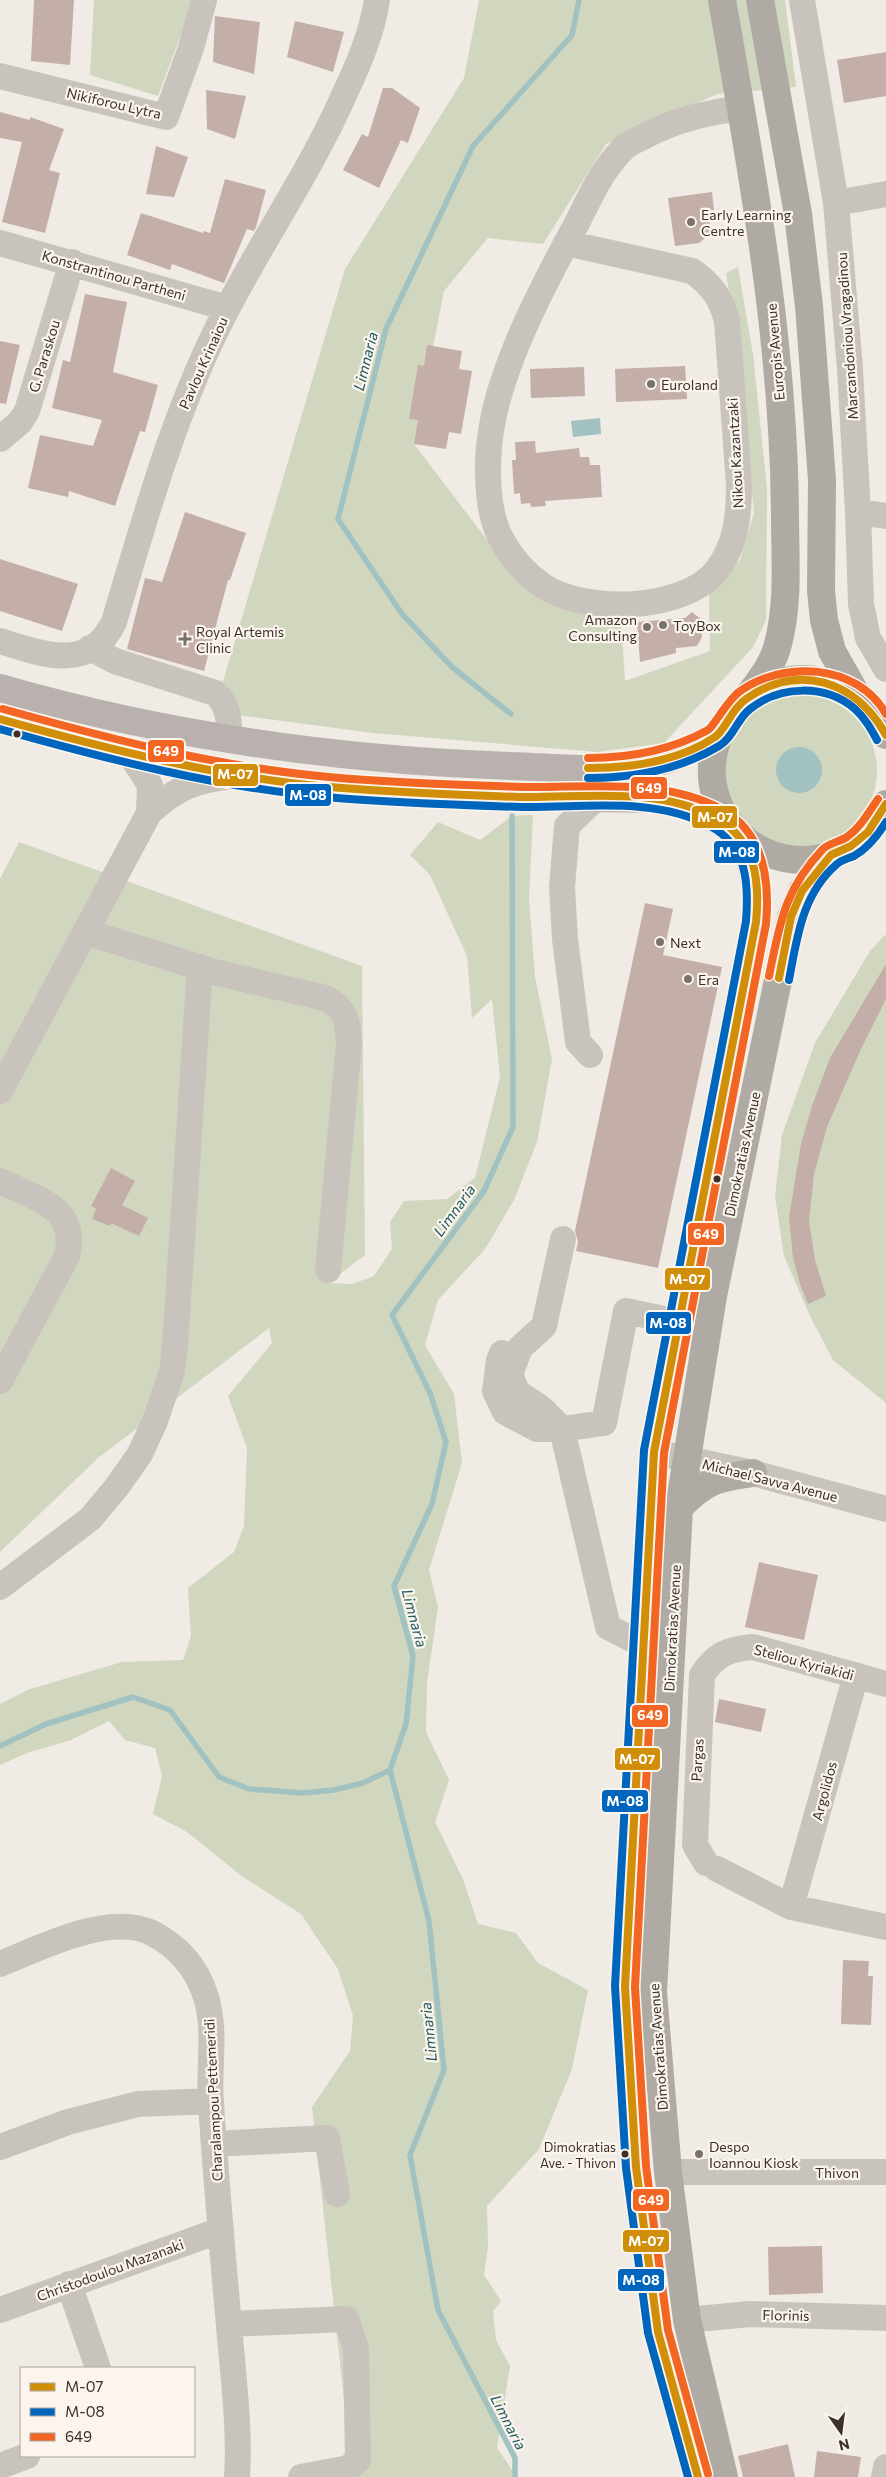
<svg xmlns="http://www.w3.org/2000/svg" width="886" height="2477" font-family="Commissioner,sans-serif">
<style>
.green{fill:#d1d6bf}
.water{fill:#a1c2c1}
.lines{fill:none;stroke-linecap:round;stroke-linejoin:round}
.stream{stroke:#a1c2c1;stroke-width:5.5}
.building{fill:#c3afa7}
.minor{stroke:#c9c3be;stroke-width:26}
.major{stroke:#b8b1ad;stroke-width:28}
.highway{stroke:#afaaa4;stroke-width:28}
.bus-1-casing{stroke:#fbf5ee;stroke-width:11}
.bus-2-casing{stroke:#fbf5ee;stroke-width:11}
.bus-3-casing{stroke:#fbf5ee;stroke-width:11}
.bus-1{stroke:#d18e09;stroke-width:8}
.bus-2{stroke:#0065bd;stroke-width:8}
.bus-3{stroke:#f26522;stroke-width:8}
.poi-dot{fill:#7a716c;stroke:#fbf5ee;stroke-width:2}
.bus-dot{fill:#3b302b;stroke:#fbf5ee;stroke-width:2}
.labels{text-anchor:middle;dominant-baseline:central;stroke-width:4.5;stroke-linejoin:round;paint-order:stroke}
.bus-label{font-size:13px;fill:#3b302b;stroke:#fbf5ee;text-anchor:end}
.street-label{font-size:14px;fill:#3b302b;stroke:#fbf5ee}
.poi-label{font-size:14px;fill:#3b302b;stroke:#fbf5ee;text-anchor:start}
.water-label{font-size:15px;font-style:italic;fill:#1f5a5e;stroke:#fbf5ee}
.line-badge{stroke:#fbf5ee;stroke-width:2}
.badge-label{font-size:14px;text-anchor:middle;font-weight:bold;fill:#fff}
</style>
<rect width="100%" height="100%" fill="#f0ebe5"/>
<path class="green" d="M94,0h100l-36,96 -68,-21z
M479,0h306l11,87 -79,7 -111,50 -63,100 -55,-6 -44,53 -30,153 80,105 70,60 57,9 4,63 85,-30 -1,-63 31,-28 14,-47 -13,-145 -15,-95 12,-6 15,87 14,135 -1,131 -13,27 -89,96 -67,9 -224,-19 -159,-21 131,-443 119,-191z
M725 771a76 76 0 1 1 152 0a76 76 0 1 1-152 0Z
M533,815l-4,83 6,79 17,82 -15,83 -23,58 -29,49 -47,51 -13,45 29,49 8,69 -33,107 9,37 -11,76 -1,49 23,48 -14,42 28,57 15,45 38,9 22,30 50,27 -16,79 -33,80 -52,57 1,40 -4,29 17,26 -8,10 3,29 14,26 -13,82 20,29h-186l18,-32 -37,-338 38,-56 3,-35 -15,-47 -37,-55 -58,-37 -56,-45 -34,-18 9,-38 -7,-28 -30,-8 -16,-19 -38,19 -44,13 -27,12v-61l30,-15 92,-27 61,-2 8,-24 -3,-48 46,-36 10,-26 3,-78 -19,-52 44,-53 -3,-15 -171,130 -98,94v-673l19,-37 343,124 3,289 -37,28 24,1 22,-8 18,-27 -2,-27 14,-21 43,-2 28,-21 25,-101 -8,-78 -20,19 -5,-62 -37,-81 -20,-20 28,-33 42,18 32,-24z
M886,934v469l-53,-43 -23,-44 -26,-60 -9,-60 7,-61 33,-92 55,-92z"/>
<path class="water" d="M600,418l1,16 -28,3 -2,-16z
M776 770a23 23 0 1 1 46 0a23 23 0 1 1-46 0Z"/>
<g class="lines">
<path class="stream" d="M511,714l-59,-47 -50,-53 -64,-95 48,-190 87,-183 99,-111 7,-35
M512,816l1,311 -29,64 -92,124 38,78 16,49 -14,62 -38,82 19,70 -7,68 -16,46 39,151 15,149 -34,85 28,155 77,148v19
M0,1746l46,-22 87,-27 37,13 49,67 30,12 54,4 31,-3 29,-7 27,-13"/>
</g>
<path class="building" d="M34,0h40l-4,65 -39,-4z
M215,16l45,6 -6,52 -41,-12z
M295,21l49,11 -11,40 -46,-15z
M886,52v44l-42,7 -7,-43z
M383,88h9l28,20 -12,35 -7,-3 -22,48 -36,-18 19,-36 6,3z
M206,90l40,6 -11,43 -28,-10z
M0,112l30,8v-3l34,12 -15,41 11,3 -15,60 -43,-11 20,-80 -22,-4z
M156,146l32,11 -14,40 -28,-3z
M225,179l41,11 -10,37 -2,4 -7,-2 -23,54 -52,-19 -2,6 -43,-15 14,-42 62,20 1,-2 6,2z
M712,192l2,18 -6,1 3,22 -12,10 -24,3 -7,-48z
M85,294l42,8 -14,70 45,13 -13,47 -5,-1 -25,75 -46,-15 -1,6 -40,-9 12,-53 53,11 9,-26 -50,-12 11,-48 7,2z
M0,341l20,4 -14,59 -6,-1z
M427,345l35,6 -3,18 13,2 -11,63 -12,-2 -3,17 -32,-5 4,-24 -9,-1 9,-54 6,1z
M685,366l2,33 -71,3 -1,-33z
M584,367l1,29 -54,2 -1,-29z
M535,441l1,12 43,-5 1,9h9l1,8h10l2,32 -57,4 1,5 -15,1 -1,-4 -9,1 -1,-11 -6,1 -2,-34h4l-1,-18z
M185,512l61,21 -16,47h-2l-24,91 -77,-22 18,-71 17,4z
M0,559l78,25 -16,47 -62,-20z
M692,612l9,7 1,18 -5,9 -21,2v5l-36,9 -3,-40 48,-4z
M645,903l28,6 -10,46 59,12 -64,301 -82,-17 2,-9 -3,-11z
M886,964v35l-26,52 -33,76 -13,47 -5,47 6,39 11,36 -18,8 -8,-20 -7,-26 -4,-41 12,-73 11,-38 18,-48z
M111,1168l24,13 -13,24 26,13 -9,18 -28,-13 -1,3 -18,-7 4,-10 -5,-3z
M759,1562l59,13 -14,65 -59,-13z
M719,1699l47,10 -5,23 -46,-10z
M843,1960l26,1 -1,15h5l-2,49 -30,-1z
M822,2246l1,47 -54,2 -1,-48z
M788,2444l7,33h-52l-5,-21z
M817,2451l44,6 -3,20h-44z"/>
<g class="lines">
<path class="minor" d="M802,0l34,203 14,166 8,143 3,92 7,34 18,31
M0,76l166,41 25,-69 13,-48
M836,203l50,-9
M0,243l227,65
M566,243l126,28c20,14 29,27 35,50l12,164c0,31 -3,60 -22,85 -33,42 -134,44 -175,15 -16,-11 -30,-27 -39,-43 -19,-31 -17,-88 -10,-122 12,-63 53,-140 84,-197 13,-26 25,-54 47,-75 5,-5 13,-8 19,-11 31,-17 63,-24 98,-29
M0,439l20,-17 7,-11 45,-149
M858,512l28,4
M0,641c42,13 89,32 114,-19 32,-107 61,-214 113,-313 38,-73 85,-141 118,-216 14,-30 27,-60 32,-93
M90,648l25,13 100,32c14,12 14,29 15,46
M130,754l20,31 -1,28
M86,932l132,41 107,25c22,12 22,21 24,45l-21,227
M590,1055l-12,-13 -13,-103 -3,-52 5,-61 29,-28
M0,1091l149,-278c28,-26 47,-33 84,-37
M0,1181c36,18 79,26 67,75l-67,125
M563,1239l-19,87 -24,22 -10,26 7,18 24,16 21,21 46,198 35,18
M502,1353l-3,7 -4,31 10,21 32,17h25l42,-6 22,-112 52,11
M654,1452l99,21 133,36
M0,1587l90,-68 26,-31 24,-34 15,-33 17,-50 3,-26 25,-378
M856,1675l-65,232 95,20
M706,1863l-11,-18 7,-170c14,-21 26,-26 51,-28l133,37
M717,1869l74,38
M0,1964c40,-16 110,-52 152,-31 25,13 44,34 53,61 12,34 3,74 6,109 5,78 12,156 19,234 4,46 10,94 7,140
M214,2144l113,-6 10,56
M0,2147l68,-25 70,-18 73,-3
M668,2172h218
M69,2284l29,84
M0,2310l221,-80
M687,2320l63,-6 136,4
M229,2324l117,-5 10,29 2,112 -9,8 -48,9
M0,2466l27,-10
M884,2477l2,-10"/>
<path class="major" d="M0,688c166,48 338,72 510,78 43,1 94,7 136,-1 26,-4 50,-19 73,-31
M0,719l130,35 107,22 115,13 106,7 196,3 34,6 46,24"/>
<path class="highway" d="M722,0c30,171 62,342 63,516 0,42 4,87 -7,128 -5,21 -19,38 -32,55
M760,0l38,214 11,92 13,174 -1,111 3,29 8,31 27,48
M886,735c-8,-19 -22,-35 -40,-44 -87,-48 -176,59 -113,137 17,21 46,33 73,32 36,-2 65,-24 80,-56
M679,1508c25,-27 38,-30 74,-35
M698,2477l-40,-145 -22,-165 -11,-180 29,-535 102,-530c3,-30 -3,-56 -13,-84
M724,2477l-37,-157 -19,-148 -15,-180 26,-484 34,-212 78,-379 11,-26 29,-36"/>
<g class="bus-1-casing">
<path id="bus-1" d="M0,719c108,30 217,58 329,68 63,5 127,8 191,10 65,1 137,-11 196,21 40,22 44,63 40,104l-102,530 -29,535 11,180 22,165 40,145
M588,768c44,0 90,-6 127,-31 10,-6 16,-28 31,-38 53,-37 110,-18 140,36
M779,978l12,-61 11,-26 29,-36 20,-9 17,-14 18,-28"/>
</g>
<g class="bus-2-casing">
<path id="bus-2" d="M0,729c107,30 215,58 326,68 65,6 130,8 196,10 62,1 131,-11 188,19 37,20 39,57 36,95l-102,529 -29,536 11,182 22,165 40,144
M588,778c46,0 91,-8 131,-32 14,-8 18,-27 31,-37 30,-24 76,-25 105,0 10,9 16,20 22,31
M789,980c8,-42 13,-86 48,-116 4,-4 12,-6 17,-8 14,-8 24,-21 32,-34"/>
</g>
<g class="bus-3-casing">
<path id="bus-3" d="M3,709c107,30 214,58 326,68 64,6 129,8 194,10 67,1 139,-10 200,23 41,23 47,70 43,114l-102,529 -29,534 11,179 22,164 40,144
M588,758c43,0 82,-7 120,-28 6,-4 19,-29 31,-38 43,-32 118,-29 147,22
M769,976c11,-53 15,-86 54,-127 6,-6 16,-7 24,-12 14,-10 21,-24 31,-38"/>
</g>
<use href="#bus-1" class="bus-1"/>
<use href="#bus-2" class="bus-2"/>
<use href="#bus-3" class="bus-3"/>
</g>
<g class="poi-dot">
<circle cx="691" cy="222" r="5"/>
<circle cx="651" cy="384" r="5"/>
<circle cx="663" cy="625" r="5"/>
<circle cx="647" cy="627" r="5"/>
<path d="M182.5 631.5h5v5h5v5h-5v5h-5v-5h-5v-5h5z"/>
<circle cx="660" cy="942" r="5"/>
<circle cx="688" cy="979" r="5"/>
<circle cx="699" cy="2154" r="5"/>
</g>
<g class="bus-dot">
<circle cx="17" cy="734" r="4.5"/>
<circle cx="717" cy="1179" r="4.5"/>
<circle cx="625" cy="2154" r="4.5"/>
</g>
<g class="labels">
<g class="bus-label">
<text x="616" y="2147">Dimokratias<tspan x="616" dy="16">Ave. - Thivon</tspan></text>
</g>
<g class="street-label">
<text transform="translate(114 103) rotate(13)">Nikiforou Lytra</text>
<text transform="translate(114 275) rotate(16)">Konstrantinou Partheni</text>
<text transform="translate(847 336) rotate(-94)">Marcandoniou Vragadinou</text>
<text transform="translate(775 352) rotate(-95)">Europis Avenue</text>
<text transform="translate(44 356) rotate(-73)">G. Paraskou</text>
<text transform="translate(203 363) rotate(-66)">Pavlou Krinaiou</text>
<text transform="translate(735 453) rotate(-93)">Nikou Kazantzaki</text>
<text transform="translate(742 1154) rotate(-78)">Dimokratias Avenue</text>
<text transform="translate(770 1480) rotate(14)">Michael Savva Avenue</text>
<text transform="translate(672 1628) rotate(-87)">Dimokratias Avenue</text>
<text transform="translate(804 1662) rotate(15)">Steliou Kyriakidi</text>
<text transform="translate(697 1760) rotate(-87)">Pargas</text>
<text transform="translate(824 1791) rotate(-75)">Argolidos</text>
<text transform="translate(658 2047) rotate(-94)">Dimokratias Avenue</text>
<text transform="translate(213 2100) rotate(-93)">Charalampou Pettemeridi</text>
<text x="837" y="2172">Thivon</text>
<text transform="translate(110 2270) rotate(-20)">Christodoulou Mazanaki</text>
<text transform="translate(786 2315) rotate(1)">Florinis</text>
</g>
<g class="poi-label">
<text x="701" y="214">Early Learning<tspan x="701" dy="16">Centre</tspan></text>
<text x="661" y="384">Euroland</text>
<text x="637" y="619" text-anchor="end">Amazon<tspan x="637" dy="16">Consulting</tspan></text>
<text x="673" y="625">ToyBox</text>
<text x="196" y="631">Royal Artemis<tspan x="196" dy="16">Clinic</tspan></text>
<text x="670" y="942">Next</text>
<text x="698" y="979">Era</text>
<text x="709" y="2146">Despo<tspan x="709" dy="16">Ioannou Kiosk</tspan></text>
</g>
<g class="water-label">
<text transform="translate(365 361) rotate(-76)">Limnaria</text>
<text transform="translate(454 1210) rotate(-54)">Limnaria</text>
<text transform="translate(415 1618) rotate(75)">Limnaria</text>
<text transform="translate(428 2032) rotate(-96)">Limnaria</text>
<text transform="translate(509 2422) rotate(63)">Limnaria</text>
</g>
</g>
<g class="line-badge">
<rect x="147" y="739" width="38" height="24" rx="5" fill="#f26522"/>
<rect x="212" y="763" width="47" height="24" rx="5" fill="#d18e09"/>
<rect x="630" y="776" width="38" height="24" rx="5" fill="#f26522"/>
<rect x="284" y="783" width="48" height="24" rx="5" fill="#0065bd"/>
<rect x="691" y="805" width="47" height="24" rx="5" fill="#d18e09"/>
<rect x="713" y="840" width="47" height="24" rx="5" fill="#0065bd"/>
<rect x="687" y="1222" width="38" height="24" rx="5" fill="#f26522"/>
<rect x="664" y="1267" width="47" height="24" rx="5" fill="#d18e09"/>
<rect x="645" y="1311" width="47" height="24" rx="5" fill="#0065bd"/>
<rect x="631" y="1704" width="38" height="24" rx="5" fill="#f26522"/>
<rect x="614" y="1747" width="47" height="24" rx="5" fill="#d18e09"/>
<rect x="601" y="1789" width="48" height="24" rx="5" fill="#0065bd"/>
<rect x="632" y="2188" width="38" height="24" rx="5" fill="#f26522"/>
<rect x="622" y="2229" width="48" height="24" rx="5" fill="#d18e09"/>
<rect x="617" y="2268" width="48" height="24" rx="5" fill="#0065bd"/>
</g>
<g class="badge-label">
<text x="166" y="756">649</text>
<text x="235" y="779">M-07</text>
<text x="649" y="793">649</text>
<text x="308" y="800">M-08</text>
<text x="715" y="822">M-07</text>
<text x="737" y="857">M-08</text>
<text x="706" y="1239">649</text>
<text x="687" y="1284">M-07</text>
<text x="668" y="1328">M-08</text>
<text x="650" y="1720">649</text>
<text x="637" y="1764">M-07</text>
<text x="625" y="1806">M-08</text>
<text x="651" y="2205">649</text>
<text x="646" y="2246">M-07</text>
<text x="641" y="2285">M-08</text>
</g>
<rect x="20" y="2367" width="175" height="90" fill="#fbf5ee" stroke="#aea6a0"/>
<rect x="30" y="2383" width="25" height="8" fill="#d18e09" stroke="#aea6a0"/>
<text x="65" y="2392" font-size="15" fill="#3b302b">M-07</text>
<rect x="30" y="2408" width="25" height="8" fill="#0065bd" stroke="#aea6a0"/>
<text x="65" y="2417" font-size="15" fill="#3b302b">M-08</text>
<rect x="30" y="2433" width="25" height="8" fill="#f26522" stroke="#aea6a0"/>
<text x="65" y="2442" font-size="15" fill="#3b302b">649</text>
<g transform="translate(841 2432) rotate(166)" stroke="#fbf5ee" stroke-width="4" paint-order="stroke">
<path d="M0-4L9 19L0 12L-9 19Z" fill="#3b302b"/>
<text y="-8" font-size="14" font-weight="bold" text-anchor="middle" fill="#3b302b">N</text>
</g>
</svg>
